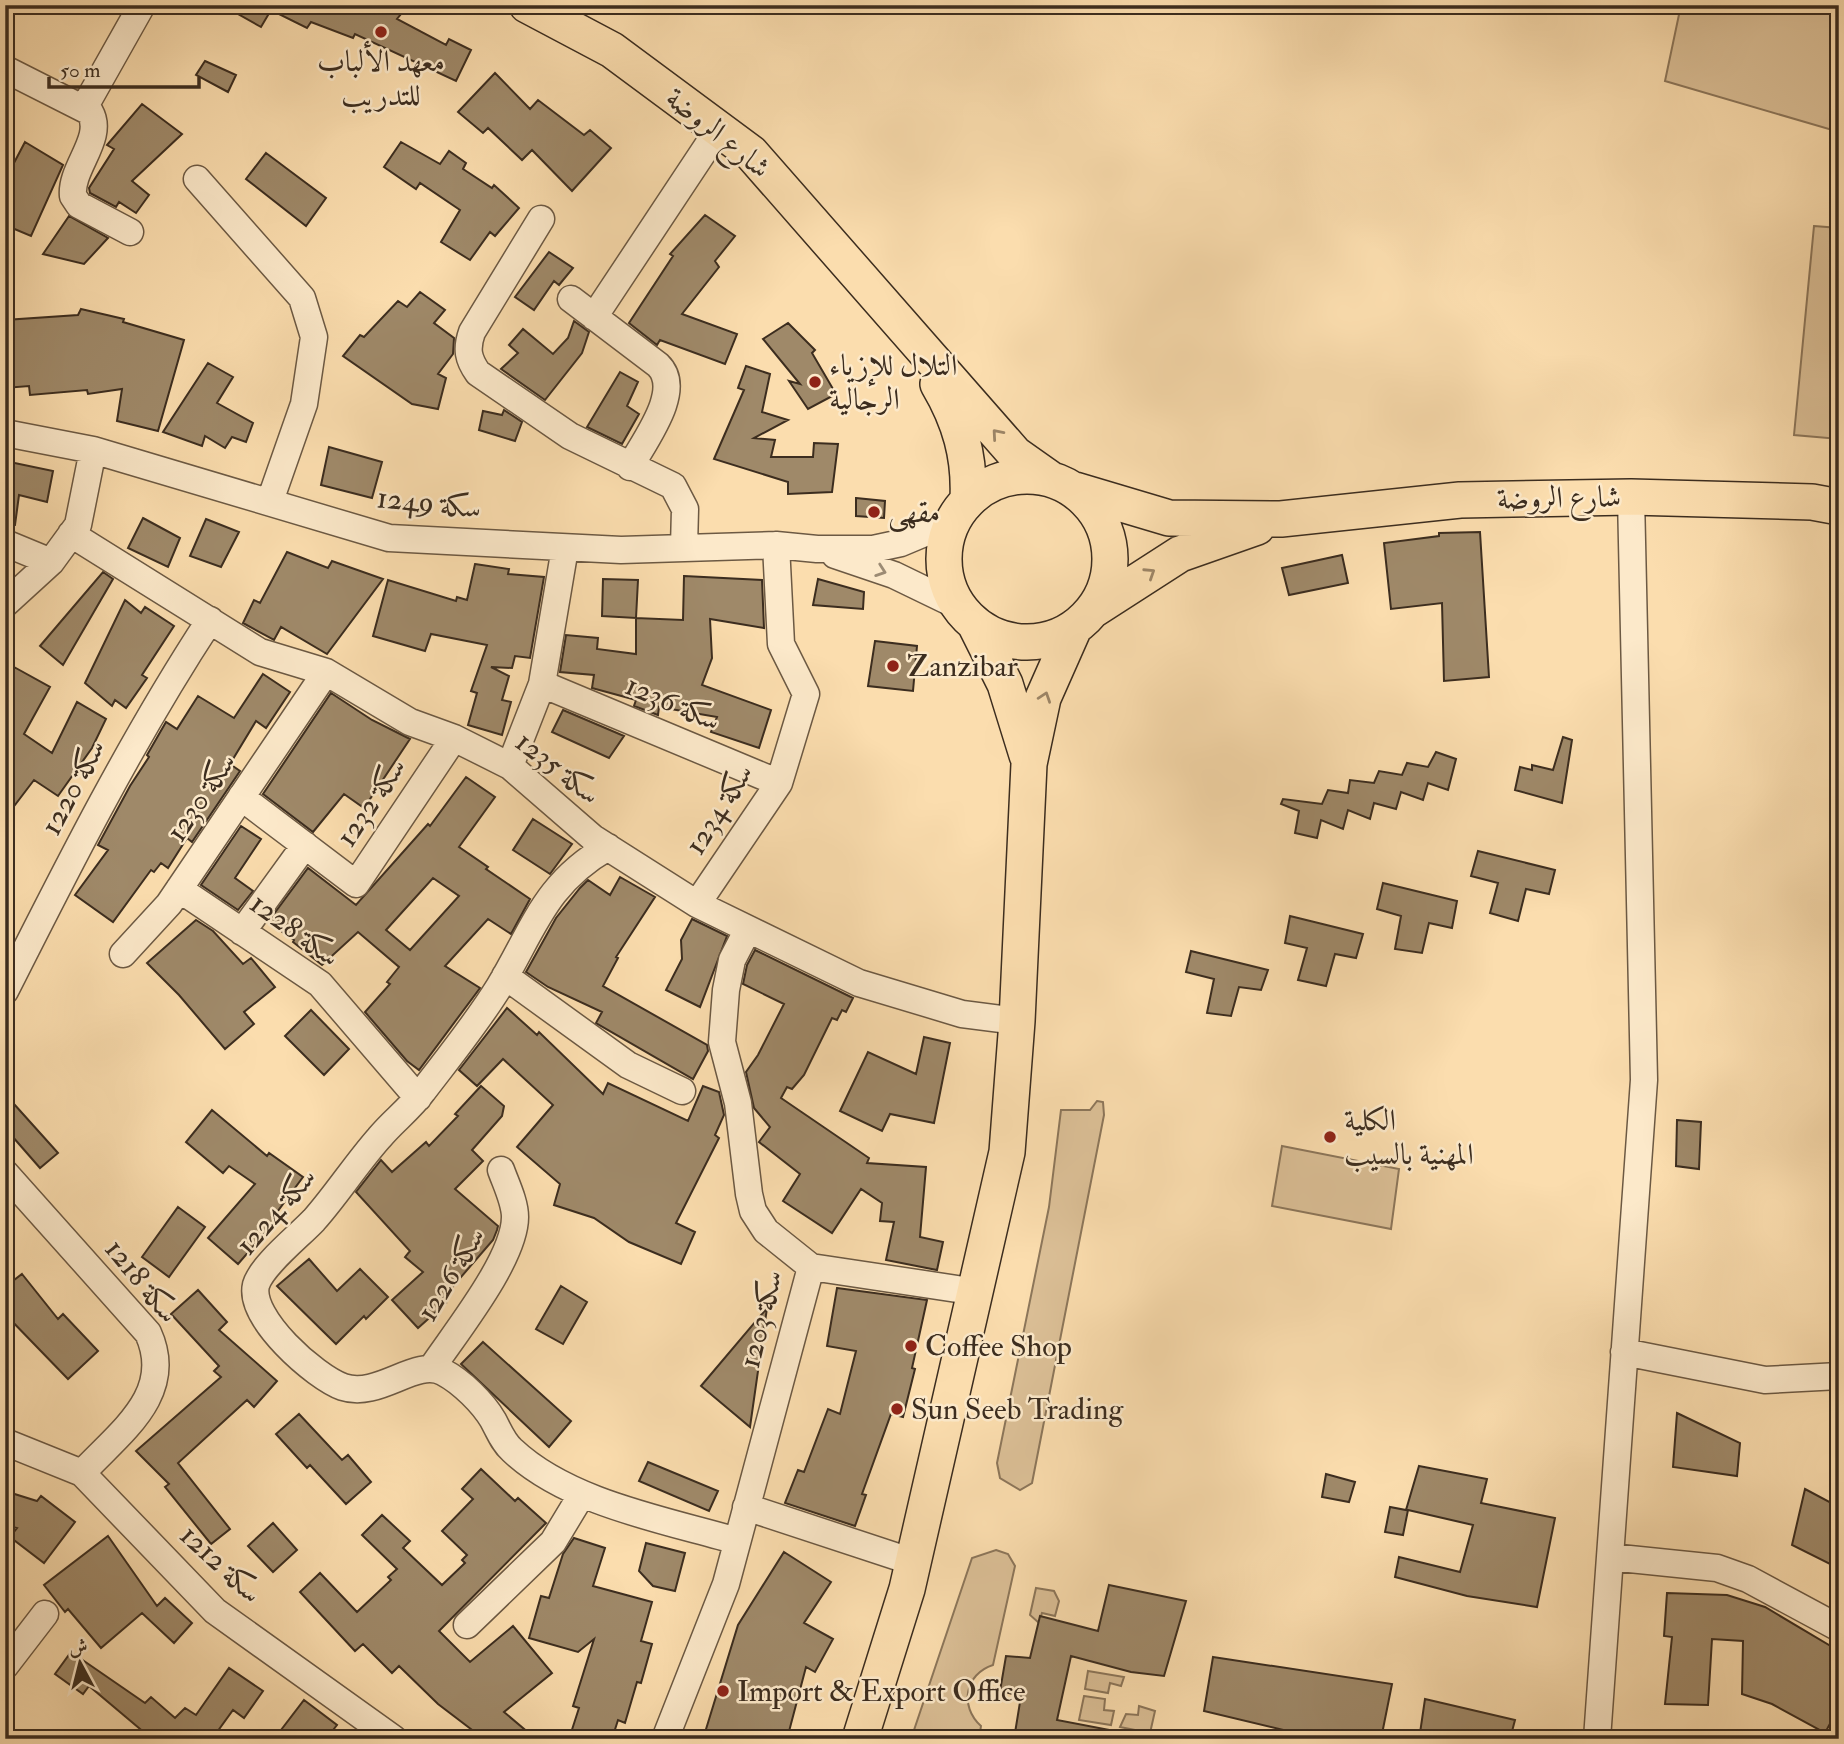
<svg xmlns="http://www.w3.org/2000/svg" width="1844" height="1744" font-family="'IM FELL Double Pica',Amiri,serif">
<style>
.green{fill:#dbbf96;stroke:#8c765a;stroke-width:2}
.building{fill:#9f8969;stroke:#3c2d1f;stroke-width:2;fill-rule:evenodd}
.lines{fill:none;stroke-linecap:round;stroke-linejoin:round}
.minor-casing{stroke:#6c5943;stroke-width:29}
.major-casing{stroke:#3c2d1f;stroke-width:38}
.minor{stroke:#fce9ca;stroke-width:26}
.major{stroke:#fbddae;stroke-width:35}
.oneway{stroke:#9c8566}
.oneway2{stroke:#9c8b74}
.poi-dot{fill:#8f2418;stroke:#fce9ca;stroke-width:2.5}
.labels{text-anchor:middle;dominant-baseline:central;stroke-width:5;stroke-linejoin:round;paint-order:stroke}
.poi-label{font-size:30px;fill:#3c2d1f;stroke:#fce9ca;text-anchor:start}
.street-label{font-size:30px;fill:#3c2d1f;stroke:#fce9ca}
</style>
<rect width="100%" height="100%" fill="#fbddae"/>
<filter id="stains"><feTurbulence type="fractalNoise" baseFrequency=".00286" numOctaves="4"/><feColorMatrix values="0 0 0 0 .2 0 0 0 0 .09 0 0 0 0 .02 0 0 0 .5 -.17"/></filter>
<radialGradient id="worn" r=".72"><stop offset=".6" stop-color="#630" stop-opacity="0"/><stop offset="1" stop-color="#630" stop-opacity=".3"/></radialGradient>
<path class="green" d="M1681,5h158v127l-174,-51z
M1814,226l25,2v211l-45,-4z
M1097,1101l6,1 1,13 -72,368 -12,7 -20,-12 -3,-15 52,-256 12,-97h29z
M1282,1146l117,23 -8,60 -119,-23z
M996,1550l12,4 7,12 -22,99c-28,9 -34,41 -12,61l-2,13h-68l61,-181z
M1036,1588l18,3 5,10 -4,15 -13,-3 -3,10 -9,-8z
M1088,1671l36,6 -3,9 -11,-3 -2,10 -23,-4z
M1084,1696l21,3 -1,11 10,1 -3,14 -32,-5z
M1139,1706l16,5 -5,22 -30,-6 6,-13 12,1z"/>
<path class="building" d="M222,5h163l16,9 -4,5 49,26 3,-6 22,11 -15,31 -101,-47 -2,4 -42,-16 -4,6 -36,-18 -10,17z
M205,61l31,14 -8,17 -32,-17z
M495,73l35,36 8,-9 46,35 6,-5 21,18 -39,43 -40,-41 -10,10 -34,-32 -5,5 -25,-21z
M142,104l40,30 -50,47 17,14 -13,18 -17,-11 -3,5 -26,-14 -1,-5 25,-39 -7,-4z
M25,142l38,23 -32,71 -26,-11v-45z
M401,142l39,22 9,-13 17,12 -3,6 29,19 2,-3 25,23 -24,28 -5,-4 -20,28 -29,-18 19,-32 -40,-27 -4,6 -32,-22z
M266,153l60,45 -20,28 -60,-47z
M705,215l30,21 -20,25 4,6 -37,47 55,20 -12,30 -65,-24 -3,5 -28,-22 44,-67 -3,-2z
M69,216l39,22 -24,26 -41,-10z
M549,252l24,16 -14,17 -5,-4 -20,29 -19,-13z
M420,292l25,18 -11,13 20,15 -1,16 -15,20 8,4 -8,31 -26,-5 -69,-48 17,-21 4,2 34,-36 9,6z
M81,309l43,10 -1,3 61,18 -26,91 -41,-10 5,-32 -34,5 -1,-4 -57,5 -1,-9 -24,2v-68l73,-5z
M574,321l15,11 -7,21 -37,47 -44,-31 17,-16 -9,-8 14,-16 30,25 15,-16z
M788,323l27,27 -3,3 24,41 -28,15 -19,-28 11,3 -37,-45z
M208,363l25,14 -16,26 36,20 -7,19 -14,-5 -7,11 -20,-12 -3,10 -39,-14z
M746,366l24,8 -8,38 26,8 -34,18 21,2 -4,17h42l1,-14 24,1 -6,48 -44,2v-12l-74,-23 30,-69 -6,-2z
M620,372l18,10 -11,24 12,8 -17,30 -35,-17z
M504,410l18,12 -7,19 -36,-11 4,-19 19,4z
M329,447l53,15 -10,36 -51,-13z
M5,461l48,10 -6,31 -28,-7 -4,30 -10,-1z
M856,498l29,3 -1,17 -28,-2z
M143,518l37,20 -12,29 -40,-19z
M206,519l33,13 -18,35 -31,-11z
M1480,532l9,145 -45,4 -2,-78 -51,6 -7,-66 55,-7v-3z
M287,552l41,16 4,-7 51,18 -56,75 -46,-27 -7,13 -31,-17 11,-23 6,3z
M1342,555l6,28 -59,12 -7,-27z
M475,564l34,5 -1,5 36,3 -14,81 -15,-2 -3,12 -21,-1 18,9 -7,24 9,2 -9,33 -34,-10 9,-32 -6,-2 16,-46 -56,-11 -6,17 -52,-15 15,-56 68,21 1,-4 10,3z
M103,572l10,7 -50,86 -23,-19z
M684,576l78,4 2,48 -54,-9 2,39 -10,27 69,25 -12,38 -48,-16 6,-15 -58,-10 -1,8 -24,-9 2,-6 -44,-12 2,-13 -34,-3 6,-37 32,3 -1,11 39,5v-36l47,2z
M603,579l35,1 -2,38 -34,-2z
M818,579l46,13 -1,17 -50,-4z
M125,600l16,13 4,-6 29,19 -32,49 5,3 -21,30 -11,-8 -3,6 -27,-23z
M875,641l42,5 -4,45 -45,-5z
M14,667l36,20 -26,47 28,19 25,-51 29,17 -14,29 -34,48 -24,-16 -29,38v-135z
M263,674l27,18 -24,36 -10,-7 -26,43 10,7 -48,71 -5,-4 -19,30 -7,-5 -7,9 -3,-2 -38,52 -38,-27 33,-45 -10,-5 32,-59 19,-29 -2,-2 19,-33 11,7 21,-33 36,22z
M331,693l41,27 38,19 -46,69 -20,-14 -31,38 -50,-38z
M563,710l61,26 -15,22 -57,-26z
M1563,737l9,3 -10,63 -47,-13 5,-23 12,3v-5l21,5z
M1436,752l20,7 -8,31 -20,-7 -5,17 -22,-8 -5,17 -22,-6 -4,16 -22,-9 -5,19 -22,-9 -4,18 -22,-5 4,-22 -18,-7 2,-5 39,5 6,-14 20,3 2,-13 24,3 5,-12 23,4 5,-12 21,4z
M466,777l29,20 -36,50 29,20 -2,2 44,30 -19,35 -23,-15 -43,47 35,22 -61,82 -12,-9 -42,-49 25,-28 -3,-2 12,-15 -41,-35 -36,33 -29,-23 1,-2 -26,-18 40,-54 48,37 72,-81 2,2zM433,878l26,18 -49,54 -24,-20z
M533,819l39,25 -22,30 -37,-24z
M241,826l20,13 -26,39 18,13 -15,19 -37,-25z
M1478,851l77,19 -6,24 -23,-5 -8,32 -28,-8 8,-30 -27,-7z
M620,877l35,20 -39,60 2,1 -15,28 104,59 1,6 -15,28 -97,-56 6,-11 -54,-25 -22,-15 30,-54 24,-30 8,-8 22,15z
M1383,883l74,18 -5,27 -23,-5 -7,30 -27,-4 6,-33 -24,-7z
M1290,916l73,18 -7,24 -21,-4 -9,32 -28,-6 9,-32 -22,-5z
M692,919l35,17 -27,71 -34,-17 16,-31 -1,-19z
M196,920l17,11 30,33 8,-6 24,29 -31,25 10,12 -29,25 -46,-54 -32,-32z
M755,950l98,48 -7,14 -4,-2 -5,10 -5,-2 -28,57 -12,14 -5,-2 -6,11 88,60 -2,5 59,4 -6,70 23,5 -6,28 -51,-10 8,-38 -14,-1 2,-18 -21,-14 -29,44 -49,-32 17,-27 -41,-32 11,-15 -16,-19 -8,-36 12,-17 26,-51 -41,-20 4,-19z
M1191,951l77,19 -7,20 -22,-3 -8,29 -24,-3 7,-34 -28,-7z
M507,1008l30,27 2,-3 64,62 5,-11 80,38 15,-35 16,6 5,23 -9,20 4,3 -43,85 19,9 -14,32 -52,-22 -35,-24 -40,-13 6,-21 -43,-37 36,-42 -50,-46 -26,27 -18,-16z
M311,1010l38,39 -25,26 -39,-39z
M924,1037l26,6 -16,80 -44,-9 -8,17 -42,-20 28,-59 48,22z
M481,1086l23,20 -2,10 -30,34 11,11 -28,28 43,37 -1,4 -4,10 -51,59 4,4 -28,25 -26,-28 31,-28 -18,-15 5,-6 -54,-59 25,-32 11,12 34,-30 3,4 29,-30 -3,-2z
M5,1094l53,59 -18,15 -35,-40z
M212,1110l55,46 2,-3 34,24 -28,38 3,3 -40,46 -30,-26 47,-54 -26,-18 -6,7 -37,-31z
M1677,1120l24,2 -2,47 -23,-3z
M178,1207l27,20 -36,50 -27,-20z
M309,1259l28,32 23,-22 28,28 -22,22 -2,-3 -28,28 -59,-58z
M22,1274l36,45 5,-5 35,37 -30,28 -63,-65v-27z
M561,1286l26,16 -24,42 -27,-15z
M837,1288l90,12 -15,68 3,1 -12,48 -12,-3 -29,80 4,1 -11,31 -70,-23 13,-33 6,2 24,-63 12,5 16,-63 -29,-5z
M198,1290l29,32 -8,8 58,51 -23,26 -7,-7 -69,63 52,66 -19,15 -46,-57 4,-3 -33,-33 85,-74 -7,-6 5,-5 -48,-52z
M767,1308l-17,119 -49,-41z
M483,1342l88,79 -22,26 -88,-83z
M1677,1413l63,30 -3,33 -64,-9z
M299,1414l43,46 6,-5 23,27 -25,22 -36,-39 -3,3 -31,-34z
M648,1462l70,29 -9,20 -70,-30z
M1419,1466l68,13 -6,24 74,15 -18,89 -70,-11 -72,-19 4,-20 61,15 13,-47 -65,-15 -5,25 -18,-3 5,-25 16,3z
M481,1469l34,32 3,-3 28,25 -107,108 31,31 43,-36 39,47 -48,39 32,27h-52l-46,-35 -39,-38 -7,7 -29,-29 -8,7 -55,-59 20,-19 37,39 34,-32 -3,-3 9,-8 -35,-34 20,-20 28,26 -7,7 39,37 23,-22 -3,-3 5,-5 -25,-24 31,-32 -11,-10z
M1326,1474l29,8 -6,20 -27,-5z
M1805,1489l34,18v46l-7,12 -40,-20z
M5,1491l32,10 4,-5 34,26 -31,41 -34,-26 7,-9 -12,-3z
M273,1523l24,27 -24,22 -25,-26z
M108,1536l49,70 8,-8 27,25 -18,20 -32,-30 -41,35 -33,-39 -3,3 -21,-27z
M574,1538l31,10 -12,38 59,16 -11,39 11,3 -11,39 -4,-1 -12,41 -7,-3 -6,19h-43l10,-31 -6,-2 21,-67 -16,13 -49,-14 12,-42 8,2 14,-44z
M646,1543l39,10 -10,38 -22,-5 -14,-15z
M784,1552l47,30 -27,41 29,16 -18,33 -9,-5 -19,72h-84l35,-114z
M1109,1585l77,16 -22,75 -33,-4 -60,-16 -14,64 58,11v8h-101l7,-43 -21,-5 6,-35 24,2 10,-42 58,15z
M1667,1593l60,2 38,12 74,44v56l-14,26 -53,-29 -30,-10 1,-53 -31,-2 -4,66 -43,-1 7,-67 -8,-1z
M71,1652l74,51 6,-6 24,21 10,-10 11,7 33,-47 34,23 -19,27 -11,-8 -21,29h-60l-63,-53 -6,8 -28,-20z
M1213,1657l179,27 -11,55h-60l-117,-28z
M1425,1699l90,21 -5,19h-81l-9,-6z
M304,1700l33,25 -11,14h-33l-12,-9z"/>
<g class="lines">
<g class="minor-casing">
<path id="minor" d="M5,69l85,43c15,26 -20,56 -17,84l6,9 51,27
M84,108l58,-103
M197,179l105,119 12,39 -10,67 -34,97
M541,219l-69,113c-6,17 -4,27 6,41l92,63 103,50 12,23 -1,38
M571,299l87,66c26,25 -14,76 -28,102
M594,317l126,-190
M5,433l88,17 296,88 232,12 155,-5 41,4h56l28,-6 50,-21
M71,534l189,118 66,20 84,50 44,16 56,28 83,72 104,66 162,79 103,31 55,7
M5,543l46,19
M835,555l59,20 62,30
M5,604l46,-42 27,-37 15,-75
M542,684l237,99
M510,766l32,-82 23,-136
M241,797l115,87 98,-146
M608,847c-64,37 -74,82 -109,140 -23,37 -50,70 -76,104 -13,18 -30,30 -44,47 -23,26 -42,56 -65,82 -15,16 -52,45 -58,65 -8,33 59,92 87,102 36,12 72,-29 100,-15 19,10 40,31 50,48 6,11 10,22 19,30 56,53 153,70 225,91
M179,889l141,95 98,114
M697,904l82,-121 27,-89 -25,-50 -5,-99
M242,932l63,-87
M123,954l46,-50 157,-232
M505,976l123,89 54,26
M5,991c64,-127 127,-252 205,-371
M5,1173l143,160c28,61 -28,99 -66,140
M811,1267l166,25
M1624,1352l141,28 74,-4
M431,1369c24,-36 84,-110 84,-152 0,-15 -9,-33 -14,-47
M5,1442l77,31 133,138 179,128
M746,1507l167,55
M1610,1557l107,11 31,11 91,49
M467,1625l86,-83 29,-48
M5,1666l40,-52
M665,1739l61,-155 85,-317 -45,-36 -13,-20 -4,-17 -11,-91 -16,-61 4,-52 6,-30 16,-31
M1597,1739l47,-659 -13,-583"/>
</g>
<g class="major-casing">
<path id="major" d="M527,5l85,45 139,103 264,301 34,24
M938,384c22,37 32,73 30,115
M944 559a83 83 0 1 1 166 0a83 83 0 1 1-166 0Z
M1075,490l94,28 112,1 179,-19 171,-3 181,5 27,5
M1093,610l87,-56 77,-27
M976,626l29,58 22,71
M860,1739l47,-150 100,-437 10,-131 12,-257 14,-66 31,-70"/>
</g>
<use href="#minor" class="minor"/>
<use href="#major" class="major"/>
</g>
<defs><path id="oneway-chevron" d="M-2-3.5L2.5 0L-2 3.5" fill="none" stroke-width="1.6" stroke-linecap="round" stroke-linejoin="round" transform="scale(1.75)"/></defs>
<g class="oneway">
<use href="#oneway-chevron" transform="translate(997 434) rotate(-131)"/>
<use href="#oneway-chevron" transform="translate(1150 573) rotate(-33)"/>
<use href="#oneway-chevron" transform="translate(1045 697) rotate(-71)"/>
</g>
<use class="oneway2" href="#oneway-chevron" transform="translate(881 571) rotate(19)"/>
<g class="poi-dot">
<circle cx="381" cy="32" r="7"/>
<circle cx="815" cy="382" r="7"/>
<circle cx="874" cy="512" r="7"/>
<circle cx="893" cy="666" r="7"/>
<circle cx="1330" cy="1137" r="7"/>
<circle cx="911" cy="1346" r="7"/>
<circle cx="897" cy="1409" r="7"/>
<circle cx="723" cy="1691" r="7"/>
</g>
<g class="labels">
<g class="poi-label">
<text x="381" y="61" text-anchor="middle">معهد الألباب<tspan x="381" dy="34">للتدريب</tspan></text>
<text x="829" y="365">التلال للإزياء<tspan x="829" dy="34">الرجالية</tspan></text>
<text x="888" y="512">مقهى</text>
<text x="907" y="666">Zanzibar</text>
<text x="1344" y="1120">الكلية<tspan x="1344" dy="34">المهنية بالسيب</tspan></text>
<text x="925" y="1346">Coffee Shop</text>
<text x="911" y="1409">Sun Seeb Trading</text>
<text x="737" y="1691">Import &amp; Export Office</text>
</g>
<g class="street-label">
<text transform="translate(718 133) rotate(39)">شارع الروضة</text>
<text transform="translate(1559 498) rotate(-1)">شارع الروضة</text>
<text transform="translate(429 503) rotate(6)">سكة 1249</text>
<text transform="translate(673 703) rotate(23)">سكة 1236</text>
<text transform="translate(558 768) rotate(38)">سكة 1235</text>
<text transform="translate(73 787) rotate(-62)">سكة 1220</text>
<text transform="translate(201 797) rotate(-56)">سكة 1230</text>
<text transform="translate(371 802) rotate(-56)">سكة 1232</text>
<text transform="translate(719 809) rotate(-58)">سكة 1234</text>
<text transform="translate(295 930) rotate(36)">سكة 1228</text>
<text transform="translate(276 1211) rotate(-49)">سكة 1224</text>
<text transform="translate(451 1274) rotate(-59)">سكة 1226</text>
<text transform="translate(142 1281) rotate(51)">سكة 1218</text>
<text transform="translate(761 1319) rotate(-76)">سكة 1203</text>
<text transform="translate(221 1564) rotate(43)">سكة 1212</text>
</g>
</g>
<rect width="1844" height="1744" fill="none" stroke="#fbddae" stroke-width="28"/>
<rect x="7" y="7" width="1830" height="1730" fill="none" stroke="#3c2d1f" stroke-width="3.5"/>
<rect x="14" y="14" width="1816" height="1716" fill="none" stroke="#3c2d1f" stroke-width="2"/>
<g transform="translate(80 1663) rotate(353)" stroke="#fce9ca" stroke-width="5" paint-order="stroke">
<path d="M0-5L12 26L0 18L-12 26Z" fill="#3c2d1f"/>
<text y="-10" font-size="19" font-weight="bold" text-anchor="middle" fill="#3c2d1f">ش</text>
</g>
<path d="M49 77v10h150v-10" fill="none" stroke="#3c2d1f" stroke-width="3.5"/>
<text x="60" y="77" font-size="21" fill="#3c2d1f" stroke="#fce9ca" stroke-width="5" paint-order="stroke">50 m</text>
<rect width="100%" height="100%" filter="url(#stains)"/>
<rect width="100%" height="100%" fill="url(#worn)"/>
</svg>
